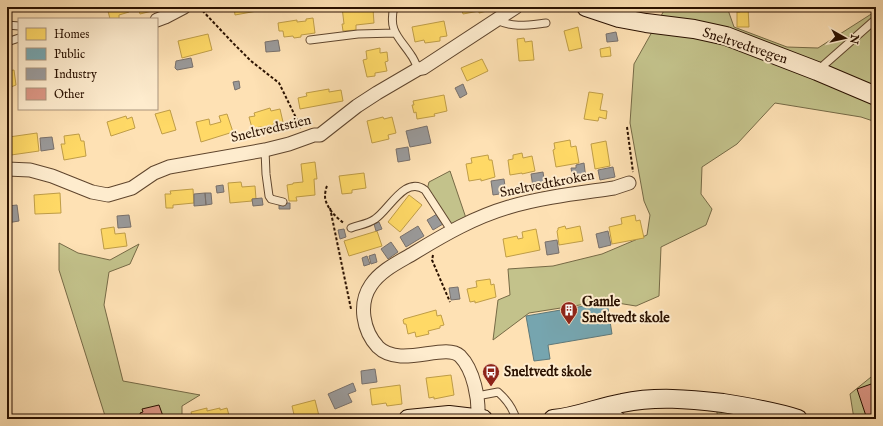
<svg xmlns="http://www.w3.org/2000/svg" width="883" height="426" font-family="'IM FELL English',serif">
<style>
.green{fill:#c3c28b;stroke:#766a46}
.homes{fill:#ffd966;stroke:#bf9d47}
.public{fill:#76a5af;stroke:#5f797a}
.industry{fill:#999;stroke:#78706b}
.building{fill:#da9583;stroke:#2a1100}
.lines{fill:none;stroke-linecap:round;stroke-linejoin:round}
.lane-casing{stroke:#5f452d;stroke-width:9}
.street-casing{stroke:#5f452d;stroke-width:15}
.secondary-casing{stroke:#2a1100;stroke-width:20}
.path{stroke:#2a1100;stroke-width:2;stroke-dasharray:3 2;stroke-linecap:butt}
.lane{stroke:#feecce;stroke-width:7}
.street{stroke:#feecce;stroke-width:13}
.secondary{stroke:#feecce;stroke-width:18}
.labels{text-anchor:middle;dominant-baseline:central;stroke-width:4;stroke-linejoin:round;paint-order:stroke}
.street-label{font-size:14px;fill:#2a1100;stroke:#feecce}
.poi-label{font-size:14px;font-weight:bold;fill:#2a1100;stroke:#feecce;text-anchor:start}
</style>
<rect width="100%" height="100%" fill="#fee1b4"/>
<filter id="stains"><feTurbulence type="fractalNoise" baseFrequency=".005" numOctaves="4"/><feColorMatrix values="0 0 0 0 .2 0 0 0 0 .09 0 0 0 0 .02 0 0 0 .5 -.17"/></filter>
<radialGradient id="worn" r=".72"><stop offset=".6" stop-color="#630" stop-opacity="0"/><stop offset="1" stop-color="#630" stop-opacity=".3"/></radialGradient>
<path class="green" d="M666,7h61l7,20 53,20 31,1 58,-37v111l-15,-5 -86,-14 -38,41 -35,23 -1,27 11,15 -6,16 -45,22 -2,49 -23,10 -31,-5 -76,12 -36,27 5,-40 12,-5 -2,-26 45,-3 49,-12 45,-19 3,-20 -6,-14 -14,-78 4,-59z
M450,171l18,53 -17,9 -16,-26 -10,-9 4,-16z
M59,243l19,10 32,7 29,-16 -9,20 -21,8 -5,33 19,76 77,14 -18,11v13h-76l-47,-149z
M876,373v46h-22l-4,-25z
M715,400l76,19h-73z"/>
<path class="homes" d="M107,7h20l2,5 -10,3v4h-9z
M138,7h17l1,3 -16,4z
M234,7h22l1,4 -22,4z
M342,7h16v3l15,-1 1,14 -18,2v5l-13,1 -1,-7h2z
M461,7h29l1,3 -12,3v-2l-16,3z
M719,7h15v3h-15z
M740,7h8l1,20h-12v-15h3z
M313,18l2,15 -14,2v2l-7,1 -1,-2 -9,1 -1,-6h-4l-1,-8 19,-3v2l9,-1v-2z
M444,21l3,15 -7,1v4l-15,2 -1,-3 -9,2 -3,-15z
M578,27l4,21 -13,3 -5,-20z
M208,34l4,16 -30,8 -4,-17z
M524,38l1,4 7,-1 2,19 -15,1 -2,-22z
M610,47l1,9 -10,1 -1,-8z
M380,48v5l7,-1 1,9 -3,1 2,9 -12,2v3l-8,1 -4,-17 4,-1 -1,-8z
M482,59l6,12 -21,10 -6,-13z
M14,70l2,15 -5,2 -1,-3 -3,1v-14z
M329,89v3l12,-2 2,11 -43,8 -2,-11 9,-2 -1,-3z
M589,92l14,2 -3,16 7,1 -1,8 -7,-2 -1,4 -14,-2z
M444,95l3,16 -13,3 1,2 -18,3 -1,-7 -2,1 -2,-8h2l-1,-4z
M270,108l1,3 9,-2 3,13 -10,2 1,6 -11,3 -1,-6 -10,1 -3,-11 6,-1 -1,-3z
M170,110l6,20 -14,4 -7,-20z
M227,114l6,18 -32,10 -5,-20 13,-3 1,6 11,-3 -2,-6z
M126,116l1,3 5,-2 3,11 -24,8 -4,-14z
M383,117l1,2 8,-2 4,16 -8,2 1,4 -17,4 -5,-22z
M37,133l2,18 -28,4 -2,-18z
M79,134l2,7h3l2,15 -22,4 -3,-16h4l-1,-8z
M570,140l1,7 5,-1 3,17 -23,4 -3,-17 2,-1 -1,-6z
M606,141l4,25 -15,3 -4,-25z
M522,153l1,5 9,-2 3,15 -13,3v-1l-12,2 -2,-15 5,-1v-4z
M488,155l1,5h3l3,17 -14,4v-2l-12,2 -3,-17 6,-1 -1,-5z
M315,162l2,17h-3l1,16 -19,2 1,4h-8l-2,-16 6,-1v-1l10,-1 -2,-18z
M364,173l2,15 -14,2v3l-10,1 -3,-18z
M241,182l1,5 13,-1 1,13h-4v2l-22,2 -2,-20z
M193,189l1,14 -21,2v3h-7l-1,-14h6l-1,-3z
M60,193l1,20 -26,1 -1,-19z
M409,195l13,10 -22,27 -12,-10z
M635,215l1,6 4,-1 4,18 -32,6 -3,-17 13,-3 -1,-6z
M565,226l1,3 14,-3 3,15 -24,4 -2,-14 1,-1v-2z
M114,227l1,7 10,-1 2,13 -23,3 -3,-20z
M536,229l4,21 -34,7 -3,-18 14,-3 1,3 5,-1 -1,-6z
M377,231l5,15 -33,10 -5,-15z
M490,279l1,6 3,-1 2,13 -21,6v-2l-5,1 -3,-13 10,-2 -1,-6z
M436,310l1,6 4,-1 3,10 -4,1v2l-12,3 1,3 -13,3 -1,-5 -7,2 -2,-10h-2l-1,-4 1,-1z
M451,375l3,20 -20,4v-2l-5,1 -3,-20z
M400,385l2,19 -15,2 -1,-3 -14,2 -2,-16z
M315,400l4,16 -15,3h-9l-3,-13z
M207,408v3l13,-3v2l7,-2 3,11h-37l-2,-7z"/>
<path class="public" d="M607,302l5,32 -64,11 2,14 -16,2 -8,-45z"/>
<path class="industry" d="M616,32l2,9 -11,1 -1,-8z
M278,40l2,11 -14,1 -1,-10z
M191,58l2,9 -16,3 -2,-2 1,-7z
M239,81l1,7 -5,2 -2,-8z
M463,84l4,10 -7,4 -5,-10z
M427,126l4,17 -21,4 -4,-16z
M52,137l2,12 -13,2 -1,-13z
M408,147l2,13 -12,2 -2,-13z
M584,163l2,16 -13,2 -2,-13h5v-3z
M613,167l2,10 -15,3 -2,-10z
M543,172l2,13 -12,2 -2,-13z
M504,179l2,14 -13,2 -2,-14z
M223,185l1,7 -7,1 -1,-7z
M205,193l1,12 -12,1v-12z
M205,193h6l1,11 -6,1z
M262,198l1,7 -10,1 -1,-7z
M279,203h11v6h-11z
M17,205l2,16 -12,2 1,-17z
M437,214l6,10 -10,6 -6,-10z
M129,215l2,12 -13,1 -1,-12z
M379,222l3,7 -6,2 -2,-7z
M418,226l6,10 -18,11 -6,-10z
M344,229l2,8 -6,2 -2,-9z
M608,231l3,14 -12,3 -3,-14z
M557,240l2,13 -12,2 -2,-13z
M391,242l7,10 -10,7 -7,-10z
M375,254l2,8 -6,2 -2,-8z
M367,256l3,8 -6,2 -2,-8z
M458,287l2,12 -9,1 -2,-12z
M375,369l2,13 -15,2 -1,-13z
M353,383l3,8 -8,3 4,8 -17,7 -7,-15z"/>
<path class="building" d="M874,383l2,6v30h-9l-10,-30z
M159,405l5,14h-22l-2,-6 3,-1 -1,-3z"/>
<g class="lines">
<g class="lane-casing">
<path id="lane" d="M394,7c-6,24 5,30 17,48 3,4 5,9 7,14
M497,20c16,8 31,5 49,3
M7,25l12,1
M310,40l48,-6 37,-1
M7,42l12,-4
M817,71l59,-52
M265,150l1,24 3,22 2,3 12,3
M351,228c8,-3 17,-4 24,-9 14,-9 30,-44 50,-29l26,40
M477,396l21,-4c9,8 15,16 18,27"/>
</g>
<g class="street-casing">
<path id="street" d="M157,20l8,-3 19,-10
M7,169l23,1 22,6 40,16 16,3 24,-7 22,-15 15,-6 96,-17 24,-6 25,-9h6l37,-29 20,-13 41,-24 5,-1 93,-61
M606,407l1,3 12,9
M478,418c1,-19 -4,-48 -18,-62 -15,-14 -60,13 -82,-9 -15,-16 -20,-43 -7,-62 10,-15 28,-23 43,-32 31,-19 61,-36 95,-46 33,-10 71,-14 105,-19l15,-5"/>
</g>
<g class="secondary-casing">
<path id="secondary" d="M586,7l33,11 27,5 48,6 32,7 91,35 59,25
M408,419l41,-4 34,4
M553,419c24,-2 46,-12 69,-16 34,-7 67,-4 101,0 25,4 50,8 75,16"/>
</g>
<path class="path" d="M199,7l34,36 18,18 28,22 22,45
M627,127l6,45
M327,186c-1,2 -2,7 -2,10 0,10 11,22 19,27
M330,208l21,101
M433,255l-1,5 18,42"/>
<use href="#lane" class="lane"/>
<use href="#street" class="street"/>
<use href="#secondary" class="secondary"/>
</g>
<defs>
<g id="building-pin" transform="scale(0.9)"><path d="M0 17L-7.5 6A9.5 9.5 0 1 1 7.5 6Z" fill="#8f2418" stroke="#feecce"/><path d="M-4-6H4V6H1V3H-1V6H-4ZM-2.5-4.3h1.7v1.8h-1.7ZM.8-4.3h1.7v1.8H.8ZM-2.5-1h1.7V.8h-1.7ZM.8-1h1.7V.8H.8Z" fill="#fff"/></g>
<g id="bus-pin" transform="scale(0.9)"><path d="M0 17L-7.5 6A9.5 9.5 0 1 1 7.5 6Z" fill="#8f2418" stroke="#feecce"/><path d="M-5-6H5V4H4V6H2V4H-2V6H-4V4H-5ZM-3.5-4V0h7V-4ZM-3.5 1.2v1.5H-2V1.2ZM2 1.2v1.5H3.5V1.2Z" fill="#fff"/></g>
</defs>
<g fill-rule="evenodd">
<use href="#building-pin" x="569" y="310"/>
<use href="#bus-pin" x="491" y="372"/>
</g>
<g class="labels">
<g class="street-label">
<text transform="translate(745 46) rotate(18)">Sneltvedtvegen</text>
<text transform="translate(271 129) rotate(-13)">Sneltvedtstien</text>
<text transform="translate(547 184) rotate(-11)">Sneltvedtkroken</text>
</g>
<g class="poi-label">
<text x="582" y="302">Gamle<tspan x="582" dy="16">Sneltvedt skole</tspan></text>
<text x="504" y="372">Sneltvedt skole</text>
</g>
</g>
<rect width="883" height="426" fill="none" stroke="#fee1b4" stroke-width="24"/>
<rect x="8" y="8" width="867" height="410" fill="none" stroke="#2a1100" stroke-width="2"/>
<rect x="12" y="12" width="859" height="402" fill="none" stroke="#2a1100"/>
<rect x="18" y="18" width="140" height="92" fill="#feecce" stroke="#a9947c"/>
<rect x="26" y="28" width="20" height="12" fill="#ffd966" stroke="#a9947c"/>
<text x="54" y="38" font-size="12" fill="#2a1100">Homes</text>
<rect x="26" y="48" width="20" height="12" fill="#76a5af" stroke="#a9947c"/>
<text x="54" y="58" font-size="12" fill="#2a1100">Public</text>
<rect x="26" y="68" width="20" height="12" fill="#999999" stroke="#a9947c"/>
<text x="54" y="78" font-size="12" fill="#2a1100">Industry</text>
<rect x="26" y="88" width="20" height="12" fill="#da9583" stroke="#a9947c"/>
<text x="54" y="98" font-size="12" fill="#2a1100">Other</text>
<g transform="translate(845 38) rotate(98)" stroke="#feecce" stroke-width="3" paint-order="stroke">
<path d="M0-3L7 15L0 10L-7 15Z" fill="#2a1100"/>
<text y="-6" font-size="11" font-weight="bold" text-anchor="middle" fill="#2a1100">N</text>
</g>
<rect width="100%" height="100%" filter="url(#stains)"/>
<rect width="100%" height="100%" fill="url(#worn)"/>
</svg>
